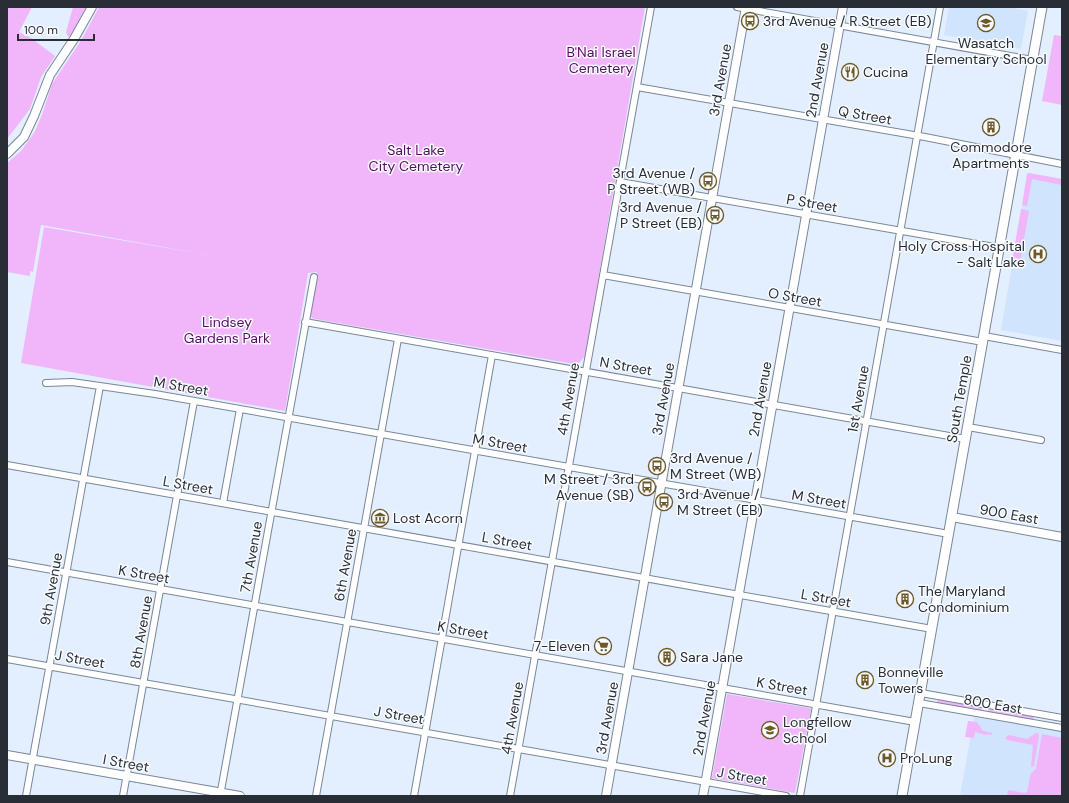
<svg xmlns="http://www.w3.org/2000/svg" width="1069" height="803" font-family="'DM Sans',sans-serif">
<style>
.built{fill:#d0e4fd}
.green{fill:#f0b6f9}
.lines{fill:none;stroke-linecap:round;stroke-linejoin:round}
.minor-casing{stroke:#798798;stroke-width:8}
.tertiary-casing{stroke:#798798;stroke-width:10}
.secondary-casing{stroke:#798798;stroke-width:11}
.minor{stroke:#fff;stroke-width:6}
.tertiary{stroke:#fff;stroke-width:8}
.secondary{stroke:#fff;stroke-width:9}
.labels{text-anchor:middle;dominant-baseline:central;stroke-width:3;stroke-linejoin:round;paint-order:stroke}
.poi-label{font-size:14px;fill:#292e36;stroke:#f8fbff;text-anchor:start}
.park-label{font-size:14px;fill:#580d63;stroke:#f8fbff}
.street-label{font-size:14px;fill:#292e36;stroke:#f8fbff}
</style>
<rect width="100%" height="100%" fill="#e3effe"/>
<path class="built" d="M949,7h59l20,4 -7,38 -77,-14z
M1028,173l34,6v162l-61,-11z
M974,717l88,14v65h-102z"/>
<path class="green" d="M7,7h25l-13,25 12,6 24,18 -14,21 -11,32 -23,30z
M73,7h13l-15,28 -2,2 -2,-2 -1,-3z
M99,7h546l-60,349 -7,8h-4l-259,-45 -3,-1 -2,-4 7,-42 -9,1 -23,138 -264,-48 23,-136 164,28 -167,-30 -8,47 -3,-1v5l-23,-4v-109l14,-12 13,-18 8,-18 10,-31 30,-45z
M1054,35l8,1v69l-20,-4z
M1029,173l33,6v6l-30,-6 -5,27 -5,-1 5,-31z
M1021,209l8,2 -9,51 -8,-1z
M727,694l83,14 1,2 -16,83 -83,-15z
M938,699l42,7 2,3 -1,2 -44,-8z
M989,708l44,7 1,3 -2,2 -43,-7 -1,-3z
M968,721l9,1 6,9 10,2 -2,2 -4,-1 -1,1 -11,-3 -1,6 -9,-1z
M1036,733h2l1,3 -5,30 -3,1 2,-22 -26,-5 -2,-2 4,-3 18,4z
M1042,734l20,4v58h-55l1,-6 17,3 2,-1 4,-19 5,-4z"/>
<g class="lines">
<g class="minor-casing">
<path id="minor" d="M737,7l296,53
M637,87l288,50 137,27
M620,182l380,66
M603,275l380,67
M305,322l661,117
M984,336l78,14
M46,383l26,-1 83,12 794,140
M968,427l73,13
M7,465l925,164
M223,503l17,-94
M7,562l908,160
M7,659l779,137
M921,693l141,25
M919,703l143,25
M26,796l74,-410
M123,796l71,-395
M220,796l94,-519
M316,796l82,-457
M414,796l78,-441
M510,796l141,-789
M800,796l140,-789"/>
</g>
<g class="tertiary-casing">
<path id="tertiary" d="M7,154l17,-17 10,-21 16,-41 24,-36 18,-32
M952,517l110,20
M7,755l233,41
M606,796l140,-789
M703,796l140,-789"/>
</g>
<g class="secondary-casing">
<path id="secondary" d="M902,796l140,-789"/>
</g>
<use href="#minor" class="minor"/>
<use href="#tertiary" class="tertiary"/>
<use href="#secondary" class="secondary"/>
</g>
<defs>
<g id="bus-ring" transform="scale(0.9)"><circle r="9.5" fill="#f8fbff" stroke="#6d5827" stroke-width="1.5"/><path d="M-5-6H5V4H4V6H2V4H-2V6H-4V4H-5ZM-3.5-4V0h7V-4ZM-3.5 1.2v1.5H-2V1.2ZM2 1.2v1.5H3.5V1.2Z" fill="#6d5827"/></g>
<g id="school-ring" transform="scale(0.9)"><circle r="9.5" fill="#f8fbff" stroke="#6d5827" stroke-width="1.5"/><path d="M0-5L7-2L0 1L-7-2ZM-4 1L0 2.5L4 1V4Q0 6-4 4Z" fill="#6d5827"/></g>
<g id="restaurant-ring" transform="scale(0.9)"><circle r="9.5" fill="#f8fbff" stroke="#6d5827" stroke-width="1.5"/><path d="M-5-6h1v4h1v-4h1v4h1v-4h1v5L-1.5 .5V6h-2V.5L-5-1ZM5-6V6H3V1.5H1.5Q1.5-4 5-6Z" fill="#6d5827"/></g>
<g id="building-ring" transform="scale(0.9)"><circle r="9.5" fill="#f8fbff" stroke="#6d5827" stroke-width="1.5"/><path d="M-4-6H4V6H1V3H-1V6H-4ZM-2.5-4.3h1.7v1.8h-1.7ZM.8-4.3h1.7v1.8H.8ZM-2.5-1h1.7V.8h-1.7ZM.8-1h1.7V.8H.8Z" fill="#6d5827"/></g>
<g id="hospital-ring" transform="scale(0.9)"><circle r="9.5" fill="#f8fbff" stroke="#6d5827" stroke-width="1.5"/><path d="M-5-5h3v3.5h4V-5h3V5h-3V1.5h-4V5h-3Z" fill="#6d5827"/></g>
<g id="museum-ring" transform="scale(0.9)"><circle r="9.5" fill="#f8fbff" stroke="#6d5827" stroke-width="1.5"/><path d="M0-6L6-3V-2H-6V-3ZM-5-1h2V3h-2ZM-1-1h2V3h-2ZM3-1h2V3H3ZM-6 4H6V6H-6Z" fill="#6d5827"/></g>
<g id="supermarket-ring" transform="scale(0.9)"><circle r="9.5" fill="#f8fbff" stroke="#6d5827" stroke-width="1.5"/><path d="M-6-5.5h2.5l.6 2H6L4.5 2H-2.5L-4.4-4H-6ZM-1.5 3.2a1.3 1.3 0 1 0 .1 0ZM3 3.2a1.3 1.3 0 1 0 .1 0Z" fill="#6d5827"/></g>
</defs>
<g fill-rule="evenodd">
<use href="#bus-ring" x="750" y="21"/>
<use href="#school-ring" x="986" y="23"/>
<use href="#restaurant-ring" x="850" y="72"/>
<use href="#building-ring" x="991" y="127"/>
<use href="#bus-ring" x="708" y="181"/>
<use href="#bus-ring" x="715" y="215"/>
<use href="#hospital-ring" x="1038" y="254"/>
<use href="#bus-ring" x="657" y="466"/>
<use href="#bus-ring" x="647" y="487"/>
<use href="#bus-ring" x="664" y="502"/>
<use href="#museum-ring" x="380" y="518"/>
<use href="#building-ring" x="905" y="599"/>
<use href="#supermarket-ring" x="603" y="646"/>
<use href="#building-ring" x="667" y="657"/>
<use href="#building-ring" x="865" y="680"/>
<use href="#school-ring" x="770" y="730"/>
<use href="#hospital-ring" x="887" y="758"/>
</g>
<g class="labels">
<g class="poi-label">
<text x="763" y="21">3rd Avenue / R Street (EB)</text>
<text x="986" y="43" text-anchor="middle">Wasatch<tspan x="986" dy="16">Elementary School</tspan></text>
<text x="863" y="72">Cucina</text>
<text x="991" y="147" text-anchor="middle">Commodore<tspan x="991" dy="16">Apartments</tspan></text>
<text x="695" y="173" text-anchor="end">3rd Avenue /<tspan x="695" dy="16">P Street (WB)</tspan></text>
<text x="702" y="207" text-anchor="end">3rd Avenue /<tspan x="702" dy="16">P Street (EB)</tspan></text>
<text x="1025" y="246" text-anchor="end">Holy Cross Hospital<tspan x="1025" dy="16">- Salt Lake</tspan></text>
<text x="670" y="458">3rd Avenue /<tspan x="670" dy="16">M Street (WB)</tspan></text>
<text x="634" y="479" text-anchor="end">M Street / 3rd<tspan x="634" dy="16">Avenue (SB)</tspan></text>
<text x="677" y="494">3rd Avenue /<tspan x="677" dy="16">M Street (EB)</tspan></text>
<text x="393" y="518">Lost Acorn</text>
<text x="918" y="591">The Maryland<tspan x="918" dy="16">Condominium</tspan></text>
<text x="590" y="646" text-anchor="end">7-Eleven</text>
<text x="680" y="657">Sara Jane</text>
<text x="878" y="672">Bonneville<tspan x="878" dy="16">Towers</tspan></text>
<text x="783" y="722">Longfellow<tspan x="783" dy="16">School</tspan></text>
<text x="900" y="758">ProLung</text>
</g>
<g class="park-label">
<text x="601" y="52">B'Nai Israel<tspan x="601" dy="16">Cemetery</tspan></text>
<text x="416" y="150">Salt Lake<tspan x="416" dy="16">City Cemetery</tspan></text>
<text x="227" y="322">Lindsey<tspan x="227" dy="16">Gardens Park</tspan></text>
</g>
<g class="street-label">
<text transform="translate(720 80) rotate(-80)">3rd Avenue</text>
<text transform="translate(817 80) rotate(-80)">2nd Avenue</text>
<text transform="translate(865 115) rotate(10)">Q Street</text>
<text transform="translate(812 203) rotate(10)">P Street</text>
<text transform="translate(795 297) rotate(10)">O Street</text>
<text transform="translate(626 366) rotate(10)">N Street</text>
<text transform="translate(181 386) rotate(10)">M Street</text>
<text transform="translate(568 399) rotate(-80)">4th Avenue</text>
<text transform="translate(663 399) rotate(-80)">3rd Avenue</text>
<text transform="translate(760 399) rotate(-80)">2nd Avenue</text>
<text transform="translate(858 399) rotate(-80)">1st Avenue</text>
<text transform="translate(959 399) rotate(-80)">South Temple</text>
<text transform="translate(500 443) rotate(10)">M Street</text>
<text transform="translate(188 485) rotate(10)">L Street</text>
<text transform="translate(819 499) rotate(10)">M Street</text>
<text transform="translate(1009 514) rotate(10)">900 East</text>
<text transform="translate(507 541) rotate(10)">L Street</text>
<text transform="translate(251 557) rotate(-80)">7th Avenue</text>
<text transform="translate(345 565) rotate(-80)">6th Avenue</text>
<text transform="translate(144 574) rotate(10)">K Street</text>
<text transform="translate(51 589) rotate(-80)">9th Avenue</text>
<text transform="translate(826 598) rotate(10)">L Street</text>
<text transform="translate(463 630) rotate(10)">K Street</text>
<text transform="translate(141 632) rotate(-80)">8th Avenue</text>
<text transform="translate(80 659) rotate(10)">J Street</text>
<text transform="translate(782 686) rotate(10)">K Street</text>
<text transform="translate(993 704) rotate(10)">800 East</text>
<text transform="translate(399 715) rotate(10)">J Street</text>
<text transform="translate(512 718) rotate(-80)">4th Avenue</text>
<text transform="translate(607 718) rotate(-80)">3rd Avenue</text>
<text transform="translate(704 718) rotate(-80)">2nd Avenue</text>
<text transform="translate(126 763) rotate(10)">I Street</text>
<text transform="translate(742 776) rotate(10)">J Street</text>
</g>
</g>
<rect width="1069" height="803" fill="none" stroke="#292e36" stroke-width="16"/>
<path d="M18 34v6h76v-6" fill="none" stroke="#292e36" stroke-width="2"/>
<text x="24" y="34" font-size="12" fill="#292e36" stroke="#f8fbff" stroke-width="3" paint-order="stroke">100 m</text>
</svg>
